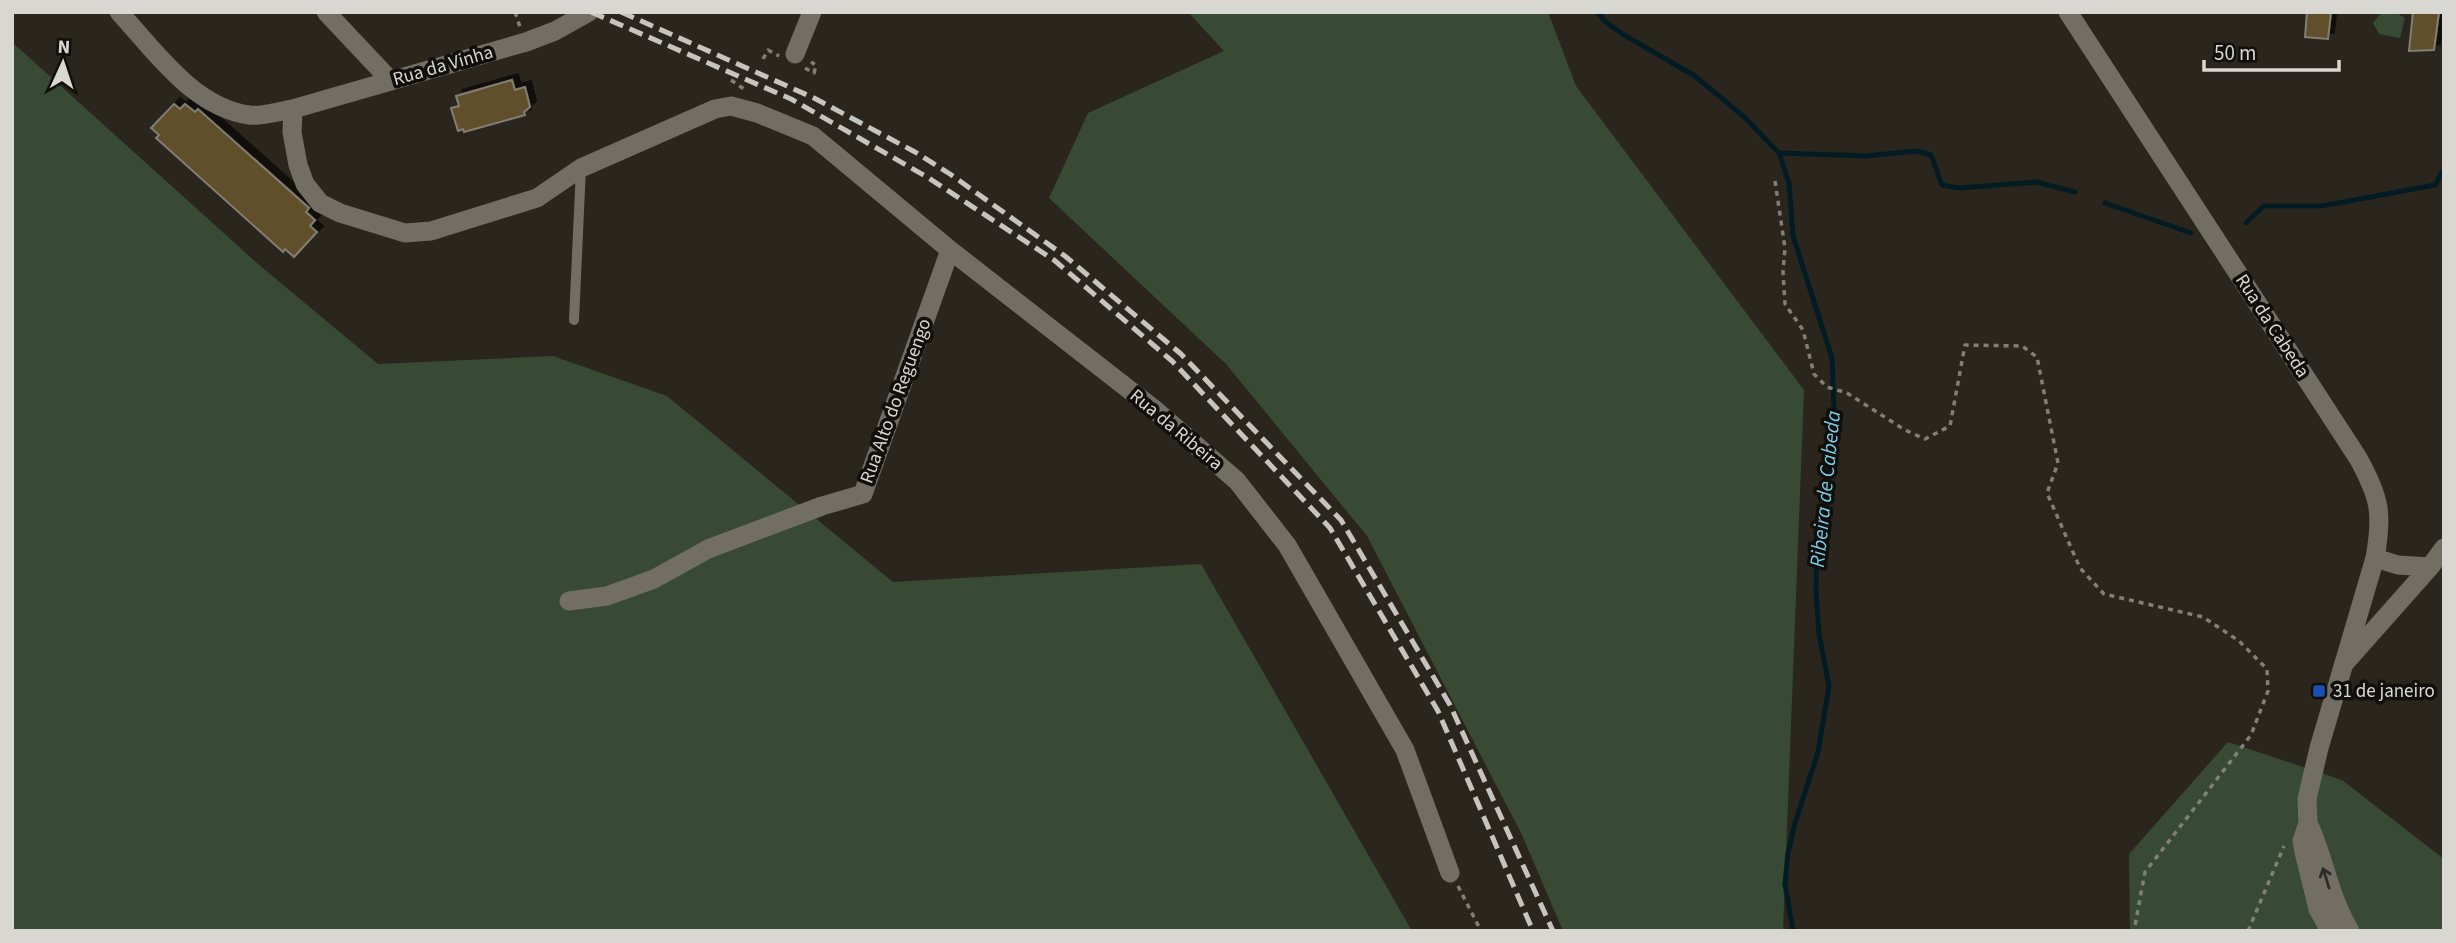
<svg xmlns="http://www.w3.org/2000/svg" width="2456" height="943" font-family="'Source Sans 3',sans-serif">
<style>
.green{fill:#384a33}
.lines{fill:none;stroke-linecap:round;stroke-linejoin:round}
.stream{stroke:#031c24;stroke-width:5}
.building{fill:#5e4f29;stroke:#837e73;stroke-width:2;filter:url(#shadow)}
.path{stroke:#827f77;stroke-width:3.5;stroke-dasharray:5 5;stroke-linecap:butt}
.service{stroke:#736e64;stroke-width:10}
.minor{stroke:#736e64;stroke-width:19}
.secondary{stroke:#736e64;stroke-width:19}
.rail{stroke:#c6c4be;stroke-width:5;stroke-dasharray:14 7;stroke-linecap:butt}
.oneway{stroke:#2e2c26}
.transit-dot{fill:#1a4fb4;stroke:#110f0b;stroke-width:2.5}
.labels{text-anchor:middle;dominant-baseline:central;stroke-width:7;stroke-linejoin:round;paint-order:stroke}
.street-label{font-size:19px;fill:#d9d7d1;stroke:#110f0b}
.poi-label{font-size:19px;fill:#d9d7d1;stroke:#110f0b;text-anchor:start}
.water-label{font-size:21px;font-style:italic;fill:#7dceea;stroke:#110f0b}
</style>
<defs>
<filter id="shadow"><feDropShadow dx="6" dy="-6" stdDeviation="0" flood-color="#0009"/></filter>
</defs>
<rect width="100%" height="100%" fill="#2a261d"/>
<path class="green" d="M1188,12h360l28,74 228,304 -21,541h-220l-41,-96 -155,-299 -141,-172 -177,-166 39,-85 136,-62z
M2382,12h13l10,6 -5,20 -21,-4 -6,-11z
M12,42l246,222 120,100 175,-8 114,40 226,186 308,-18 211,367h-1400z
M2228,742l114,38 102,79v72h-314l-1,-77z"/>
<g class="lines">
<path class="stream" d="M1597,12l10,11 17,12 71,41 49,41 35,36 10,30 4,53 39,122 2,52 -6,73 -11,53 -1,56 3,42 10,52 -11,66 -23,71 -7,30 -3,31 8,47
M1779,153l87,3 51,-5 14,4 11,30 17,3 77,-6 39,10
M2105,203l86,30
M2246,223l18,-17h58l113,-21 9,-16"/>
</g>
<path class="building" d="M2307,12h24l-3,27 -23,-2z
M2413,12h26l-5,38 -25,1z
M512,80l3,10 10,-3 5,20 -6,5 1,3 -61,17 -1,-3 -5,2 -7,-23 8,-2 -3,-10z
M174,104l6,5 5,-5 10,8 3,-3 111,99 -3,4 9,8 -5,6 7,6 -23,25 -9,-8 -2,3 -127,-114 3,-3 -8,-7z"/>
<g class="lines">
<path class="path" d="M515,12l5,15
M763,59l5,-9 11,6
M805,68l9,5 2,-8 -5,-3
M731,80l13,9
M1775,181l10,67 -2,24 2,32 18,26 11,44 13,13 20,6 58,37 20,9 25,-13 15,-81 57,1 15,11 21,106 -11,30 33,75 24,26 99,23 36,24 28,28 1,22 -17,44 -106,137 -11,59
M1458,886l23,45
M2248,931l36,-85"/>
<path class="service" d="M574,320l7,-152"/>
<path class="minor" d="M119,12c36,39 74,95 130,103 13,2 30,-4 44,-6l-1,23 6,33 7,19 15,19 20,10 65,20 26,-2 106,-33 44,-30 134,-59 16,-3 26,7 56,23 137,114 204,159 83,72 50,64 118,205 45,123
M326,12l65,69
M795,54l17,-42
M293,109l233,-67 29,-11 34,-19
M2375,558l23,7 32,2
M569,601l38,-5 47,-17 54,-30 114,-43 41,-12 87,-244
M2344,664l86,-97 14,-19"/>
<path class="secondary" d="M2068,12l290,446c22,40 25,55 17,100l-56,190 -12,51 1,24 -6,18 2,11 14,57 12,22
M2308,823c17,36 20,71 42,108"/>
<path class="rail" d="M591,12l200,87 136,78 127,83 118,101 158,167 108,183 95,220
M621,12l193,86 101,54 35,22 115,82 116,98 160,166 109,185 103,226"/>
</g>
<defs><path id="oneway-shaft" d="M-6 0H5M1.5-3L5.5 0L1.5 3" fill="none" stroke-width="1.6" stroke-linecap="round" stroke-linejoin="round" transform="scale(1.75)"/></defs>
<use class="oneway" href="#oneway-shaft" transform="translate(2326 878) rotate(-107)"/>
<rect class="transit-dot" x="2312" y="684" width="14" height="14" rx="3.5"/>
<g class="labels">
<g class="street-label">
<text transform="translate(443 66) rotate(-16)">Rua da Vinha</text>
<text transform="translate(2272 326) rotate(57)">Rua da Cabeda</text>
<text transform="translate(896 401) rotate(-70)">Rua Alto do Reguengo</text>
<text transform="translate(1176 430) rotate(40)">Rua da Ribeira</text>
</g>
<g class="poi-label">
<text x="2333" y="691">31 de janeiro</text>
</g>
<g class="water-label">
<text transform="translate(1825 489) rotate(-84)">Ribeira de Cabeda</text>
</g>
</g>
<rect width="2456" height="943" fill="none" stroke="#d9d7d1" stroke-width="28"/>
<g transform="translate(63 63) rotate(3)" stroke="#110f0b" stroke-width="5" paint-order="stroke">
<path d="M0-5L12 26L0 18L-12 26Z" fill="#d9d7d1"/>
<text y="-10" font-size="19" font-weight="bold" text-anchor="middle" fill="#d9d7d1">N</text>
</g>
<path d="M2204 60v10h135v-10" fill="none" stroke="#d9d7d1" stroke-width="3.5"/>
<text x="2214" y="60" font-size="21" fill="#d9d7d1" stroke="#110f0b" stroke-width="5" paint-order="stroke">50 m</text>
</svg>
